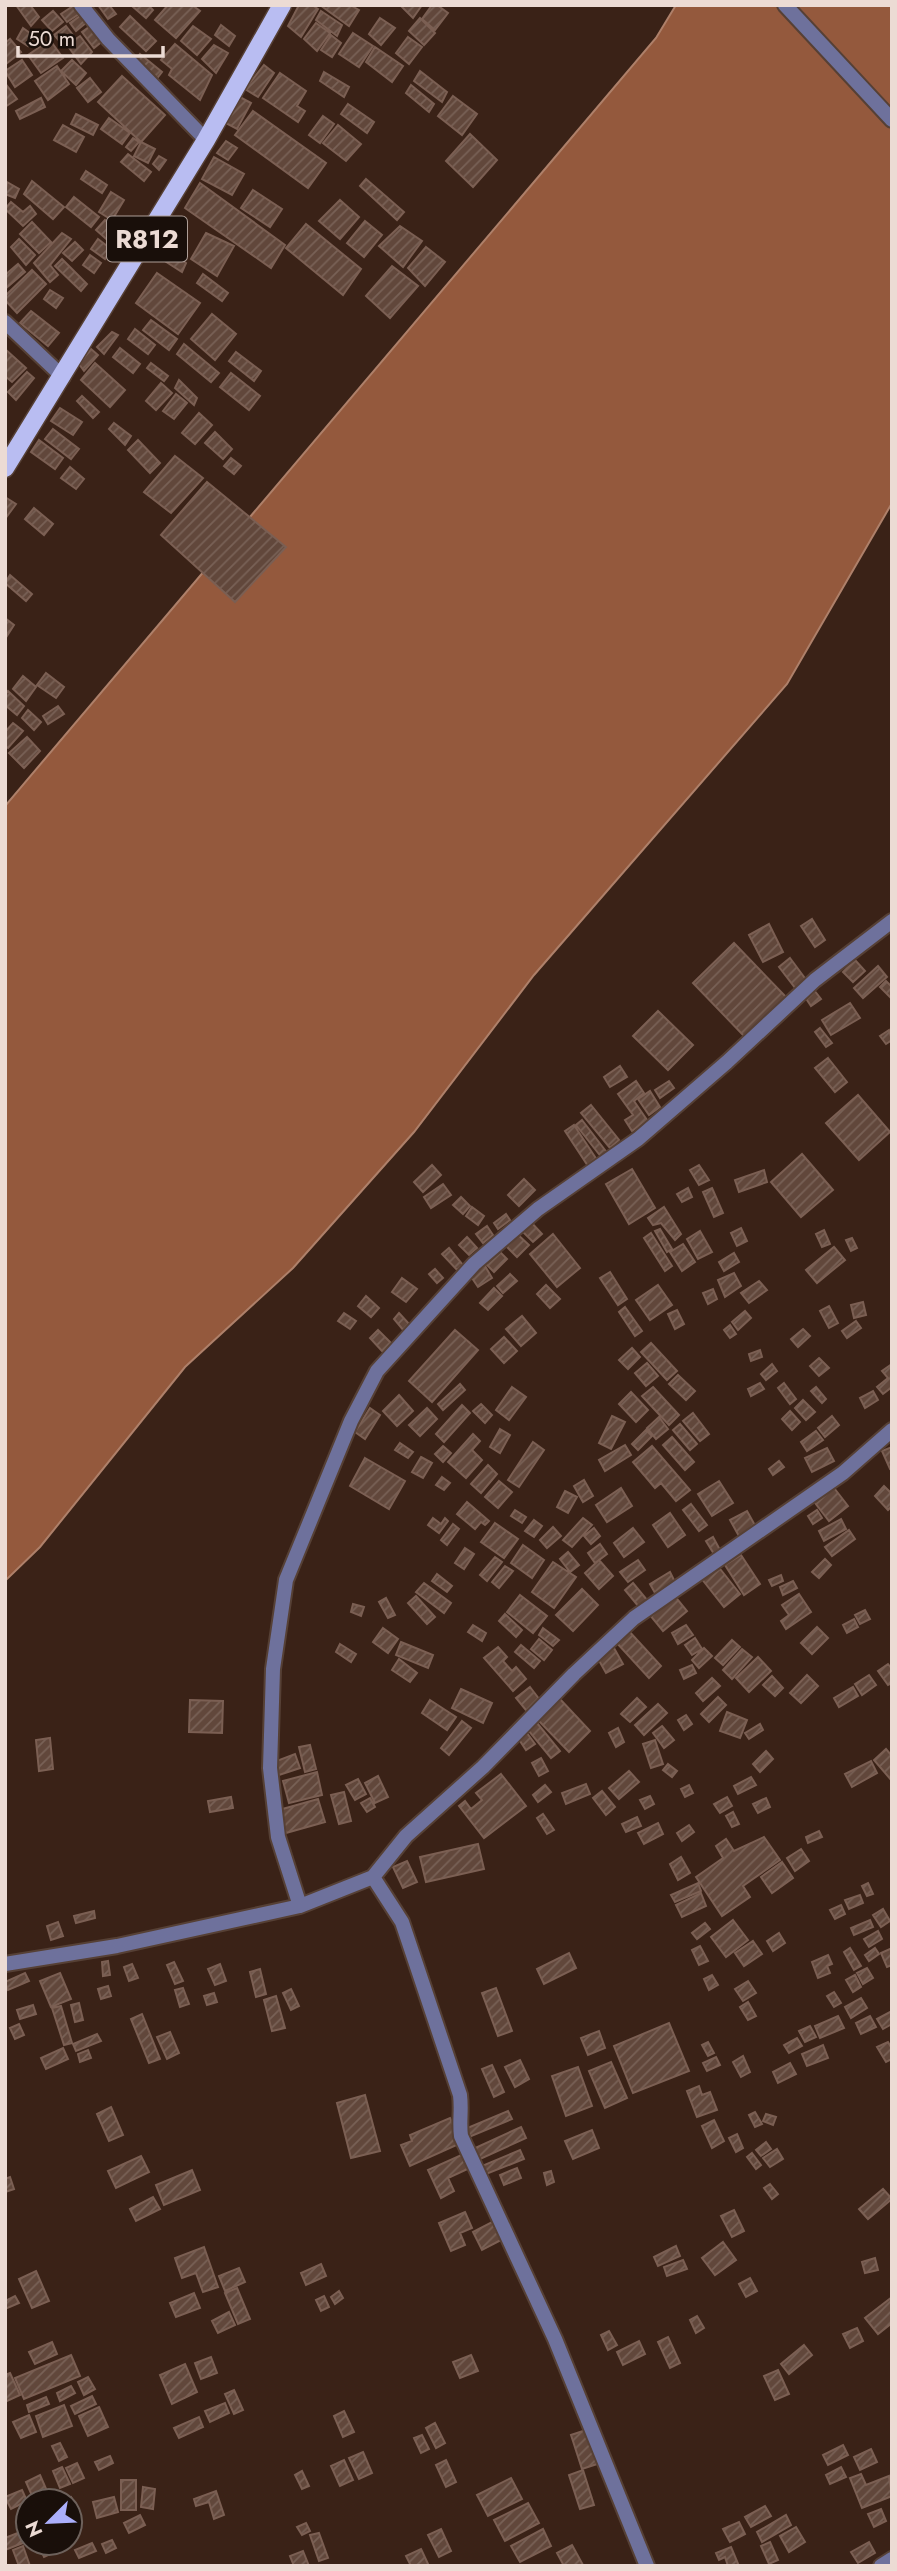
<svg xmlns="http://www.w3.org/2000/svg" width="897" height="2571" font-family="Jost,sans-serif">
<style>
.water{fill:#94593d;stroke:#ae806a;stroke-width:2}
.building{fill:url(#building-hatch);stroke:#7b5f53;stroke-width:2}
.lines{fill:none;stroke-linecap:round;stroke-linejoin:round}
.street-casing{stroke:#564035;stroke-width:18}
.primary-casing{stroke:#564035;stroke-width:21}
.street{stroke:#6e719c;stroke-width:14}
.primary{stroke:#b9bdf2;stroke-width:18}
.labels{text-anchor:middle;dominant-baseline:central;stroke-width:6;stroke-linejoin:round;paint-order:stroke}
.shield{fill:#190f0a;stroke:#ad9e97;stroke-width:2}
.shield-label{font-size:26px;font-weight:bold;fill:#ecdbd4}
</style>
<defs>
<pattern id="building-hatch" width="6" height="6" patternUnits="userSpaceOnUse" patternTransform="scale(1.75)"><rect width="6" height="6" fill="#61473b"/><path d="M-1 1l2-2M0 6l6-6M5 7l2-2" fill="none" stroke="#786156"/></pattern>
</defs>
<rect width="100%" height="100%" fill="#3a2217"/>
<path class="water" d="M676,5h216v498l-105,181 -253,291 -120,157 -121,136 -108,99 -145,180 -35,34v-775l651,-768z"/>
<path class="building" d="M16,5h14l9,12 -8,9z
M98,5h11l7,9 -8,5z
M135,5h13l5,5 -7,8 -13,-11z
M168,5h24l8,6 -24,27 -21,-18z
M299,5h13l6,4 -17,28 -13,-11z
M320,5h30l9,5 -10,16z
M400,5h22l-9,13z
M432,5h5l11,8 -13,17 -13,-11z
M73,6l6,8 -12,8 -6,-8z
M53,11l10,11 -11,9 -10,-11z
M321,11l21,14 -5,11 -21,-16z
M80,16l7,6 -11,9 -6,-8z
M130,16l26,25 -10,10 -26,-24z
M380,18l15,10 -14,17 -12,-11z
M420,18l15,15 -11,12 -15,-14z
M316,23l14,10 -13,18 -13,-12z
M93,24l12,15 -11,9 -12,-16z
M221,25l14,11 -6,10 -14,-11z
M66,26l7,9 -11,9 -8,-9z
M193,26l18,13 -14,16 -16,-14z
M23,28l11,8 -6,10 -11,-7z
M353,33l20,13 -14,21 -20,-13z
M331,35l10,8 -9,14 -11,-7z
M80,36l12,16 -11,12 -14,-19z
M408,37l14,10 -13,17 -13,-11z
M10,39l11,13 -15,12 -1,-21z
M50,40l13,18 -22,15 -13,-18z
M175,44l37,31 -12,25 -31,-25 3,-6 -11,-9z
M214,45l14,8 -12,20 -14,-14z
M375,47l28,19 -11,16 -26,-20z
M140,54l22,18 -7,9 -22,-18z
M22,60l10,15 -17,12 -10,-16z
M72,60l14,13 -10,12 -15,-14z
M264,65l10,8 -16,24 -13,-8z
M57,66l12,18 -21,16 -13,-19z
M420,71l27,21 -5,10 -28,-21z
M324,72l25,15 -5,10 -24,-16z
M280,73l26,18 -9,15 8,5 -7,11 -35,-24z
M122,76l43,39 -24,27 -43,-40z
M90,78l11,14 -13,10 -11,-14z
M5,83l12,16 -12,8z
M411,85l23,19 -5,8 -23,-19z
M236,95l15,8 -14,26 -15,-8z
M453,96l24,18 -15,21 -24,-19z
M41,98l4,9 -25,12 -4,-8z
M348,104l26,18 -7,11 -26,-19z
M253,111l73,52 -18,25 -73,-53z
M76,114l22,11 -5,10 -22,-11z
M323,116l11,8 -14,19 -11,-8z
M109,118l21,15 -8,11 -21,-15z
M63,125l21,12 -8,15 -22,-12z
M338,125l23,19 -15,17 -23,-18z
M470,134l27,26 -24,27 -27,-26z
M133,138l6,4 -8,9 -5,-4z
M226,141l11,7 -9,12 -11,-7z
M141,142l14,7 -7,14 -14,-7z
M128,154l23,18 -7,9 -23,-19z
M159,156l7,4 -7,10 -6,-6z
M214,157l30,17 -12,21 -30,-16z
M86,171l21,14 -5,8 -21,-14z
M366,179l38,33 -7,8 -37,-34z
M32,181l32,26 -11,12 -29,-25z
M7,182l12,7 -4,9 -10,-4z
M200,183l85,62 -14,23 -86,-60z
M253,190l29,19 -12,18 -29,-19z
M111,192l13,8 -12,20 -13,-8z
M74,197l25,20 -8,10 -25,-20z
M340,200l19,17 -19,22 -21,-18z
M11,202l12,10 7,-6 6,8 -13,12 -18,-17z
M105,220l16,14 -9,10 -16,-14z
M365,221l17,14 -18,22 -17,-14z
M32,222l19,20 -12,11 -19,-19z
M306,224l55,45 -18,26 -57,-47z
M400,226l22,15 -19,26 -24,-21z
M62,233l9,6 -21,26 8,10 -8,7 -16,-19z
M206,233l28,13 -17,30 -26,-17z
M19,239l16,16 -9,10 -15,-18z
M98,239l13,10 -6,10 -14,-10z
M75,242l8,8 -11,11 -9,-8z
M426,247l19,15 -20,24 -17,-18z
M165,248l21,15 -4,9 -22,-14z
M90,255l11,8 -7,10 -11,-8z
M62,259l25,25 -6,7 -26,-25z
M18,264l7,8 -20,17v-14z
M392,266l26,20 -28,32 -24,-22z
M32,270l14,14 -29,29 -12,-13v-4z
M157,273l43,30 -22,31 -42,-31z
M203,274l25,19 -6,8 -25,-18z
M50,290l13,8 -7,10 -12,-9z
M31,311l28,22 -11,13 -28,-23z
M212,314l24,20 -21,26 -24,-21z
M151,320l26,19 -8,11 -26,-20z
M135,329l20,16 -7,9 -20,-15z
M112,332l6,3 -14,19 -7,-7z
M184,344l35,29 -8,9 -34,-28z
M120,348l20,16 -7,9 -20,-16z
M5,349l21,19 -14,14 -7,-6z
M91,349l7,6 -14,16 -5,-7z
M236,352l25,19 -7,10 -25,-20z
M95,363l30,27 -15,17 -29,-27z
M151,363l17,13 -4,5 -17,-13z
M27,372l7,6 -18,22 -8,-8z
M231,373l29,23 -11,14 -29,-23z
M179,380l18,18 -3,7 -19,-17z
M161,383l11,10 -16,17 -10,-9z
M176,394l11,9 -13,16 -11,-8z
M82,396l17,16 -6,6 -16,-17z
M60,408l22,14 -9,13 -22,-14z
M199,413l13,12 -17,19 -13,-11z
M114,423l17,13 -6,9 -16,-16z
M53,429l26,20 -8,10 -26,-20z
M215,432l17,17 -9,10 -18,-16z
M39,440l24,18 -8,11 -24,-17z
M138,440l22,23 -10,10 -22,-23z
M175,456l28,22 -32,35 -27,-21z
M231,458l10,8 -7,8 -10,-8z
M70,467l14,12 -8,10 -15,-11z
M207,482l79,65 -51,55 -74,-67z
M5,497l11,7 -11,15z
M34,508l19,16 -9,11 -19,-16z
M10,575l22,19 -6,7 -21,-18z
M5,618l9,7 -7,11 -2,-2z
M46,673l18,14 -8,11 -19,-13z
M23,676l13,11 -10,14 -13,-12z
M8,691l16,15 -7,9 -12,-10v-11z
M58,706l6,8 -16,10 -5,-8z
M28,710l13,12 -7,8 -12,-12z
M13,723l10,8 -15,17 -3,-2v-14z
M27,737l13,14 -16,17 -15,-15z
M812,919l13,21 -10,7 -14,-21z
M769,924l14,28 -20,10 -14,-27z
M734,943l52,54 -41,40 -52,-54z
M790,958l17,23 -11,8 -17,-22z
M855,960l10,11 -12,11 -10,-10z
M878,966l9,11 -24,21 -9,-10z
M886,981l6,6v12l-12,-12z
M814,990l7,9 -10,7 -6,-9z
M850,1003l10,15 -29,17 -9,-15z
M658,1011l35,34 -25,25 -35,-34z
M820,1028l12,15 -6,4 -11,-15z
M889,1030l3,10 -6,4 -6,-8z
M828,1058l19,24 -12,10 -20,-24z
M620,1066l7,11 -17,10 -6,-10z
M636,1081l8,12 -10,8 13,19 -15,11 -7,-11 8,-5 -15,-21z
M669,1081l5,7 -14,10 -5,-8z
M650,1091l10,16 -11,8 -11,-16z
M858,1095l32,37 -31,28 -33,-37z
M591,1105l28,35 -9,8 -29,-35z
M582,1120l26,34 -6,4 -26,-33z
M574,1125l23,35 -9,6 -23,-35z
M802,1154l31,36 -32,27 -30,-35z
M432,1165l9,10 -18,17 -9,-10z
M699,1165l10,15 -10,5 -9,-15z
M632,1169l23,39 -26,16 -23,-40z
M764,1170l3,12 -28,10 -4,-12z
M524,1179l11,11 -16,16 -11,-11z
M443,1184l8,11 -20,13 -7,-11z
M688,1188l4,9 -10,5 -5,-8z
M712,1188l11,25 -9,4 -11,-25z
M461,1197l9,9 -7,8 -10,-9z
M472,1207l12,9 -6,9 -12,-9z
M664,1207l17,27 -6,6 -14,-17 -8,2 -5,-7z
M506,1214l4,6 -12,9 -4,-6z
M529,1220l13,14 -9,8 -13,-13z
M487,1226l6,9 -10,8 -7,-9z
M741,1228l6,13 -10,5 -6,-13z
M660,1229l12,20 -5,3 -12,-21z
M824,1230l6,14 -8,3 -6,-13z
M700,1231l12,21 -14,7 -11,-20z
M515,1232l14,13 -12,12 -13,-13z
M651,1233l21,33 -7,5 -21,-33z
M553,1234l27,34 -23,19 -27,-33z
M467,1237l10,11 -8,7 -10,-10z
M852,1238l5,10 -6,3 -5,-11z
M683,1244l12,18 -13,9 -12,-19z
M834,1247l11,13 -28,23 -11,-13z
M449,1248l14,17 -6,5 -15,-16z
M499,1251l8,8 -13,13 -8,-8z
M734,1253l5,9 -15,9 -5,-9z
M485,1266l7,12 -14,9 -8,-12z
M435,1269l8,9 -6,5 -8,-9z
M610,1272l17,27 -9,6 -18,-27z
M734,1273l7,13 -16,11 -7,-17z
M510,1274l7,7 -14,12 -6,-7z
M402,1278l15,11 -11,13 -14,-10z
M759,1281l8,9 -18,13 -8,-10z
M546,1285l14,14 -10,9 -13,-14z
M658,1285l14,20 -22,15 -14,-20z
M494,1288l8,8 -14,14 -8,-7z
M713,1289l4,10 -9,5 -5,-11z
M366,1296l13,12 -8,9 -13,-11z
M863,1302l3,13 -12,3 -3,-13z
M829,1306l9,17 -9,5 -9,-17z
M625,1307l17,24 -7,5 -16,-24z
M677,1310l7,14 -9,5 -7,-15z
M745,1311l6,7 -13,12 -6,-8z
M344,1313l12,8 -6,8 -12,-8z
M399,1313l11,12 -6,6 -10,-12z
M522,1316l14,17 -15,13 -15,-17z
M856,1321l5,7 -14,10 -5,-7z
M730,1325l6,9 -6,4 -6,-8z
M803,1329l7,7 -12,11 -7,-8z
M378,1330l14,14 -9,8 -13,-14z
M455,1330l23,20 -46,52 -23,-21z
M504,1337l13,14 -13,12 -13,-14z
M651,1343l26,28 -10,9 -26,-28z
M632,1348l8,9 -12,12 -9,-9z
M760,1350l2,7 -11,4 -2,-7z
M819,1358l10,10 -10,8 -9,-10z
M647,1363l11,13 -12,10 -11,-13z
M772,1364l5,7 -11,9 -5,-6z
M892,1364v23l-9,7 -6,-7 11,-9 -6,-7z
M678,1375l17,16 -9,9 -17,-16z
M760,1383l4,6 -13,7 -3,-7z
M784,1383l12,16 -6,5 -12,-16z
M460,1384l5,6 -22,20 -5,-6z
M512,1387l14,10 -17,23 -13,-10z
M653,1387l26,28 -10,10 -27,-29z
M816,1387l10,12 -4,4 -11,-12z
M873,1391l5,9 -13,8 -5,-10z
M631,1392l17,18 -12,12 -17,-18z
M399,1395l14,16 -16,15 -14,-15z
M803,1400l12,12 -9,8 -11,-12z
M481,1404l11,11 -7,8 -12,-12z
M462,1405l8,8 -26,29 -8,-8z
M370,1408l10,7 -15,24 -10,-7z
M427,1408l10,11 -17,17 -11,-11z
M790,1411l10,11 -8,8 -10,-11z
M693,1413l16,21 -9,7 -17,-20z
M612,1416l13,6 -14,27 -12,-6z
M832,1416l7,9 -14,12 -7,-9z
M659,1417l9,12 -12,10 -9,-11z
M680,1424l17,20 -7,6 -17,-20z
M500,1429l10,6 -10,18 -10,-6z
M646,1430l6,6 -14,14 -6,-6z
M816,1431l7,9 -16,11 -6,-9z
M473,1434l7,7 -8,9 10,10 -16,18 -18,-16z
M672,1437l22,25 -9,8 -22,-25z
M533,1442l11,8 -25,37 -11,-7z
M400,1443l13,9 -5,6 -13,-8z
M625,1445l6,10 -26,16 -6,-11z
M443,1446l8,7 -8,9 -8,-8z
M652,1446l38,44 -14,11 -15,-18 -6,5 -22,-26z
M892,1447v21l-2,1 -8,-18z
M827,1448l7,13 -22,11 -7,-14z
M421,1457l11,6 -9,15 -11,-6z
M365,1458l40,23 -16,28 -39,-23z
M779,1461l5,6 -11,8 -4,-6z
M488,1465l9,9 -16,19 -10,-9z
M442,1477l8,6 -6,7 -8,-5z
M584,1480l9,16 -10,6 -9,-16z
M499,1481l13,11 -14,16 -13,-11z
M719,1481l14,22 -21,13 -14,-22z
M831,1484l17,22 -19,15 -17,-22z
M884,1486l8,8v12l-4,4 -13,-14z
M621,1488l11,18 -25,16 -11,-17z
M565,1491l12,6 -9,16 -11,-6z
M467,1502l22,19 -4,4 -4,-3 -6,7 -18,-15z
M691,1504l16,21 -8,6 -16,-21z
M515,1510l11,7 -4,6 -11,-7z
M817,1510l5,8 -9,6 -5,-8z
M747,1511l10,18 -17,9 -10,-18z
M670,1513l15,22 -17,12 -15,-22z
M433,1518l8,6 4,-6 3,3 -9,12 -11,-8z
M583,1518l9,7 -20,22 -9,-7z
M841,1519l5,10 -22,12 -5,-10z
M534,1520l8,6 -8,11 -9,-6z
M495,1523l23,16 -14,19 -23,-16z
M453,1524l6,5 -12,16 -6,-5z
M553,1527l8,9 -14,12 -7,-8z
M594,1528l6,8 -9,8 -7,-8z
M633,1528l11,14 -20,15 -10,-14z
M849,1530l6,9 -23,17 -7,-9z
M713,1537l7,13 -6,4 -8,-13z
M600,1544l7,10 -12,9 -7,-10z
M523,1545l21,15 -12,18 -21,-15z
M465,1548l9,6 -10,15 -9,-6z
M568,1552l11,13 -9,7 -10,-13z
M741,1555l19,29 -16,11 -19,-30z
M495,1557l7,5 -15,19 -7,-6z
M825,1559l6,6 -12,13 -7,-6z
M599,1560l14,16 -14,13 -14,-16z
M638,1560l7,10 -17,12 -8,-10z
M553,1562l23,15 -22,31 -22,-16z
M717,1565l23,29 -16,13 -23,-29z
M505,1566l8,5 -14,17 -7,-6z
M670,1572l5,10 -20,11 -5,-9z
M437,1574l15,12 -5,6 -15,-11z
M781,1575l2,6 -11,5 -3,-6z
M793,1581l4,7 -14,7 -3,-8z
M424,1583l27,20 -7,10 -28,-21z
M633,1583l14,17 -8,7 -14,-17z
M582,1589l16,16 -25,26 -17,-16z
M673,1594l14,17 -24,20 -14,-17z
M799,1594l12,18 -25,17 -5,-8 8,-6 -7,-10z
M520,1595l27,21 -14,17 -26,-21z
M416,1596l19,21 -8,7 -19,-21z
M386,1598l9,17 -7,3 -9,-16z
M353,1604l11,3 -3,9 -10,-4z
M865,1610l5,9 -10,5 -5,-9z
M505,1614l17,16 -6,7 -17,-16z
M854,1619l4,8 -11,6 -4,-8z
M473,1625l13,8 -4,8 -14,-9z
M686,1625l7,10 -15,9 -6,-11z
M817,1627l11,11 -16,16 -11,-11z
M383,1628l15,11 -10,14 -15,-11z
M543,1628l16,12 -6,6 -14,-11z
M627,1629l34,37 -12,12 -34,-37z
M695,1638l7,11 -10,6 -7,-10z
M539,1639l13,11 -8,10 -13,-11z
M732,1640l8,7 -17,18 -8,-7z
M401,1642l32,13 -5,13 -32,-13z
M340,1644l16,10 -5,8 -15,-10z
M521,1645l19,16 -6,7 -19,-16z
M498,1647l9,10 -4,4 9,10 4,-4 10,12 -13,12 -29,-33z
M614,1648l9,16 -17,9 -9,-16z
M704,1648l8,8 -13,12 -7,-8z
M742,1649l10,8 -20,22 -9,-9z
M758,1657l13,14 -22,21 -13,-14z
M399,1659l18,14 -7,9 -18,-12z
M888,1664l4,5v14l-4,2 -10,-14z
M692,1665l4,8 -12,6 -4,-9z
M807,1675l11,11 -17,17 -11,-10z
M869,1675l7,10 -14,10 -7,-11z
M772,1676l11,12 -8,8 -12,-11z
M712,1678l8,8 -17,15 -7,-8z
M530,1687l13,17 -13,11 -14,-17z
M853,1687l5,9 -19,11 -5,-9z
M461,1689l31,14 -9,20 -31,-15z
M718,1697l8,8 -17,17 -8,-8z
M559,1698l31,33 -21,21 -31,-32z
M637,1698l9,9 -16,15 -9,-8z
M190,1700l33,1 -1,32 -33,-1z
M430,1700l26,17 -9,13 -25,-17z
M658,1704l9,9 -23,22 -9,-10z
M727,1712l20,8 -7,18 -20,-7z
M686,1715l6,9 -8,6 -6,-10z
M462,1721l9,7 -22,27 -8,-7z
M537,1723l23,28 -9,7 -23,-28z
M760,1724l3,6 -14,9 -4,-6z
M662,1726l12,14 -10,8 -11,-15z
M618,1728l6,14 -8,5 -7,-14z
M524,1729l11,15 -9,6 -10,-15z
M50,1738l3,31 -14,2 -3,-31z
M655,1740l8,24 -12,4 -8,-24z
M310,1745l6,24 -11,3 -6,-25z
M886,1749l6,7v25l-18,-21z
M766,1751l7,8 -13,13 -7,-8z
M295,1754l5,14 -21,7 -5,-13z
M541,1758l7,13 -9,5 -7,-13z
M871,1761l6,12 -25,14 -7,-13z
M668,1764l9,7 -5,6 -9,-7z
M629,1771l10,11 -20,17 -10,-11z
M317,1772l5,23 -33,8 -6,-22z
M501,1774l25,32 -42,32 -25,-32 6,-5 6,8 11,-9 -6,-7z
M378,1776l10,21 -13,6 -10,-20z
M751,1777l5,8 -18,9 -4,-8z
M358,1779l8,15 -11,6 -9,-15z
M586,1784l4,10 -24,10 -4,-11z
M545,1785l6,7 -13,10 -5,-7z
M689,1785l4,8 -8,4 -4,-8z
M602,1791l13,16 -9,8 -13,-17z
M344,1792l7,29 -12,3 -8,-29z
M650,1796l4,8 -9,5 -5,-9z
M231,1797l2,11 -23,4 -2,-11z
M727,1797l5,9 -12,7 -6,-9z
M370,1798l5,9 -8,5 -6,-9z
M766,1798l4,9 -12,6 -5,-9z
M318,1799l7,23 -39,11 -7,-23z
M733,1812l6,12 -7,3 -6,-11z
M543,1814l11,16 -7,4 -10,-16z
M637,1817l4,9 -15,6 -4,-8z
M658,1823l5,11 -19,10 -6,-11z
M689,1825l5,7 -12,9 -5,-8z
M819,1831l3,6 -14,6 -2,-6z
M764,1837l16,23 -37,26 7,11 -28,19 -26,-39 27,-19 -7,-12 10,-7 8,12z
M478,1844l6,25 -58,13 -6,-25z
M801,1849l8,12 -14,10 -8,-13z
M681,1857l9,16 -12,7 -8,-16z
M407,1861l10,21 -14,6 -10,-21z
M782,1862l11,16 -21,15 -11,-16z
M698,1883l3,8 -26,11 -4,-7z
M868,1883l5,11 -6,2 -5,-10z
M701,1893l5,13 -24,11 -6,-12z
M860,1895l3,8 -14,6 -4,-9z
M841,1905l4,9 -10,5 -5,-9z
M883,1909l7,12 -9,6 -8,-12z
M94,1911l1,7 -19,5 -2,-7z
M733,1920l15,20 -22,17 -15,-20z
M870,1920l3,7 -19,8 -3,-7z
M58,1922l5,14 -12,4 -4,-14z
M705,1923l5,6 -13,10 -5,-6z
M878,1931l4,8 -13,8 -5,-8z
M779,1933l6,10 -12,8 -6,-10z
M753,1941l9,13 -18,12 -9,-13z
M700,1946l8,15 -9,4 -7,-15z
M850,1948l11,18 -7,4 -10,-18z
M875,1948l4,6 -10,7 -4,-6z
M892,1948v17l-5,2 -6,-14z
M569,1953l7,15 -32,16 -7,-15z
M828,1955l4,9 -5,2 3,7 -12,5 -6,-16z
M108,1961l2,14 -7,1 -1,-14z
M174,1962l9,19 -8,3 -8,-19z
M132,1964l6,14 -9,3 -5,-14z
M220,1964l6,17 -11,4 -7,-16z
M867,1968l6,10 -10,6 -6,-11z
M260,1969l6,25 -10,3 -6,-25z
M25,1973l4,8 -21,9 -3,-8z
M60,1973l11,26 -20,8 -11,-26z
M712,1975l6,10 -9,5 -5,-11z
M855,1975l6,12 -8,5 -7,-12z
M748,1981l8,12 -13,8 -8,-12z
M108,1986l3,10 -10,3 -3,-10z
M183,1988l6,16 -9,3 -5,-17z
M496,1988l16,43 -14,5 -16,-43z
M291,1989l8,17 -8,4 -8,-17z
M834,1992l7,11 -7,4 -7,-11z
M214,1993l3,9 -10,3 -3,-9z
M276,1996l9,32 -13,3 -8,-31z
M861,1998l6,10 -16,10 -6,-11z
M748,2002l8,14 -8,4 -8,-13z
M79,2003l4,17 -8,2 -4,-17z
M33,2005l3,9 -16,5 -3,-9z
M61,2006l11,37 -8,2 -12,-37z
M892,2011v13l-9,5 -6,-10z
M142,2014l18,45 -11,4 -18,-44z
M838,2016l6,12 -24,10 -5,-12z
M870,2016l6,11 -15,7 -5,-11z
M669,2023l20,48 -56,22 -19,-47z
M19,2024l5,11 -9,4 -5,-11z
M810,2026l6,11 -11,5 -6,-11z
M599,2031l6,17 -17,7 -7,-17z
M170,2032l9,21 -12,6 -10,-22z
M97,2034l4,7 -25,10 -3,-7z
M797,2038l5,8 -13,7 -5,-8z
M708,2042l6,11 -6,3 -6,-11z
M888,2042l4,7v10l-6,3 -9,-15z
M823,2045l5,13 -21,8 -5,-12z
M63,2048l5,11 -22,10 -5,-11z
M88,2050l3,8 -11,4 -2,-8z
M743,2056l7,16 -9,5 -8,-15z
M716,2057l4,8 -13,6 -4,-8z
M520,2060l9,19 -14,8 -10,-20z
M611,2062l16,36 -22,10 -16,-37z
M790,2063l6,11 -18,9 -5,-11z
M492,2065l12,27 -10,5 -12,-28z
M578,2067l14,39 -26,10 -14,-40z
M699,2086l3,9 8,-3 7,18 -20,7 -10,-26z
M365,2095l15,56 -29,7 -14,-55z
M111,2107l12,28 -14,6 -12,-27z
M508,2111l4,8 -43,18 -4,-8z
M755,2112l7,12 -7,3 -6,-12z
M766,2114l10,3 -3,8 -10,-4z
M450,2118l11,25 -51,23 -9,-21 11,-4 -2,-6z
M714,2120l10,21 -12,7 -10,-22z
M521,2127l5,11 -48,22 -5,-11z
M592,2130l7,18 -26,11 -8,-18z
M737,2134l6,14 -7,4 -7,-14z
M766,2142l5,7 -10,7 -5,-6z
M777,2149l6,10 -13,8 -7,-9z
M520,2150l4,9 -38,15 -4,-8z
M468,2152l6,14 -26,12 6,13 -13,7 -13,-28z
M752,2153l9,12 -5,4 -9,-12z
M141,2156l8,16 -33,16 -8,-17z
M517,2168l4,10 -17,7 -4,-10z
M192,2170l8,20 -36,15 -8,-20z
M551,2171l3,11 -7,3 -3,-12z
M10,2177l4,12 -9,3v-13z
M770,2184l8,10 -6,5 -8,-11z
M883,2189l9,10 -24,20 -9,-10z
M153,2197l7,12 -24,12 -6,-12z
M734,2210l10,21 -12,6 -11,-21z
M465,2212l7,16 -12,5 5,12 -14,6 -12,-28z
M492,2222l9,18 -19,10 -9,-18z
M723,2242l13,18 -21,15 -13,-17z
M676,2246l4,10 -22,10 -4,-9z
M204,2247l14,40 -15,5 -7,-19 -14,5 -7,-20z
M875,2258l3,12 -13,3 -3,-11z
M683,2260l4,9 -20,7 -3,-9z
M321,2264l5,12 -20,9 -5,-12z
M239,2268l6,14 -20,9 -6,-15z
M36,2271l13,30 -17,7 -13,-29z
M750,2278l7,13 -11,6 -7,-13z
M237,2288l13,31 -12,5 -13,-31z
M339,2291l4,7 -8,6 -4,-7z
M194,2293l6,15 -24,9 -6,-14z
M15,2296l4,7 -14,6v-8z
M324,2296l5,11 -8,4 -5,-11z
M892,2297v26l-14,11 -13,-16z
M229,2312l6,13 -17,8 -6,-12z
M697,2316l7,12 -8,5 -6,-13z
M857,2328l6,13 -13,7 -7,-14z
M609,2331l8,14 -9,5 -7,-15z
M668,2337l12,26 -10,5 -12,-26z
M639,2341l6,13 -22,11 -6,-13z
M52,2342l5,12 -22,10 -6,-12z
M804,2345l8,10 -23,19 -8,-10z
M71,2355l9,21 -56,23 -9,-21z
M471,2355l7,16 -18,7 -7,-16z
M211,2357l6,16 -16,6 -6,-16z
M185,2364l12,28 -25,12 -12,-29z
M778,2370l11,24 -14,6 -11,-24z
M10,2373l10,22 -15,7v-27z
M88,2377l7,12 -11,6 -6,-13z
M71,2386l4,7 -15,8 -3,-8z
M234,2390l9,20 -9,4 -9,-20z
M92,2396l4,8 -21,10 -4,-8z
M46,2397l3,7 -20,8 -2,-7z
M225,2403l4,10 -19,9 -5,-11z
M64,2405l8,21 -29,11 -7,-21z
M99,2407l9,20 -20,9 -9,-20z
M344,2411l10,21 -11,5 -9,-21z
M29,2415l7,17 -15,6 -8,-16z
M199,2417l4,10 -24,11 -5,-10z
M435,2423l10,20 -9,5 -10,-20z
M586,2430l11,34 -15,5 -11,-34z
M422,2435l7,14 -8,4 -7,-15z
M60,2443l7,14 -8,4 -7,-15z
M843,2445l5,10 -20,10 -5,-10z
M871,2449l6,13 -17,8 -6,-13z
M363,2452l9,21 -13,6 -10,-21z
M110,2456l3,7 -14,7 -4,-8z
M344,2460l9,20 -13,6 -9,-20z
M446,2460l10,22 -10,5 -10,-22z
M77,2463l7,15 -11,5 -7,-15z
M62,2467l8,17 -10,4 -7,-17z
M841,2467l5,10 -16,7 -4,-9z
M583,2470l11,35 -14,4 -11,-34z
M302,2471l7,15 -7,3 -7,-14z
M861,2474l5,11 23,-9 3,20 -30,12 -12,-30z
M40,2475l7,16 -14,7 -7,-16z
M511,2478l11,21 -34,17 -11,-21z
M121,2480h15v30h-15z
M143,2487l12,2 -2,20 -12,-2z
M22,2490l5,11 -16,8 -6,-12z
M216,2491l8,24 -10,4 -5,-17 -13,4 -2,-7z
M71,2497l10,23 -10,4 -1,-23h-8z
M114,2497l4,15 -21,6 -4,-16z
M528,2503l11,20 -34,18 -11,-21z
M765,2506l6,10 -20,11 -6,-10z
M881,2509l5,12 -12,6 -6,-13z
M140,2515l5,10 -16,8 -5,-10z
M786,2515l5,10 -29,17 -5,-10z
M739,2522l6,12 -15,8 -7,-13z
M306,2523l4,8 -8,4 -5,-8z
M796,2527l9,15 -16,10 -9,-16z
M28,2529v12l-23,9v-12z
M441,2529l10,22 -12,6 -11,-22z
M543,2529l8,17 -31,16 -9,-16z
M319,2533l9,25 -9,3 -9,-26z
M112,2540l4,8 -10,5 -4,-9z
M770,2542l8,18 -9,4 -8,-18z
M869,2542l6,11 -17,10 -7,-11z
M38,2543h32v2l-26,12z
M92,2543l4,8 -17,7 -4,-8z
M572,2545l11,20 -2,1h-17l-7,-13z
M23,2546l7,20h-11l-6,-16z
M731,2547l8,19h-11l-3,-9 -6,3 -3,-7z
M421,2549l8,17h-18l-5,-10z
M303,2551l6,15h-15l-4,-10z"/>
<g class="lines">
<g class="street-casing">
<path id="street" d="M81,5l27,34 98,101
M785,5l107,115
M5,322l58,55
M373,1877l33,-41 77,-69 91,-93 60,-56 209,-145 49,-43
M5,1964l112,-18 183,-40
M647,2566l-92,-227 -94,-203c-2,-14 1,-26 -1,-41l-58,-173 -29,-45 -73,29 -22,-69 -8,-69 3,-99 13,-89 65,-159 26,-50 97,-107 64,-55 100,-70 89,-77 88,-82 77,-59
M881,2566l11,-7"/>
</g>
<g class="primary-casing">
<path id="primary" d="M5,468l201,-328 76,-135"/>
</g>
<use href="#street" class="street"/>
<use href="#primary" class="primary"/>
</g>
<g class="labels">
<rect class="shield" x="107" y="216.5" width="80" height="45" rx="5"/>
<g class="shield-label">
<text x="147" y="239">R812</text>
</g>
</g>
<rect width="897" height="2571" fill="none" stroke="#ecdbd4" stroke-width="14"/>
<g transform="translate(49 2522) rotate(246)"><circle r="33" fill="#190f0a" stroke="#6d615b" stroke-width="2"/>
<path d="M0-5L12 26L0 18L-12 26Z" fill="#abaffb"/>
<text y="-10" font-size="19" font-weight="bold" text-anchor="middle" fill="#ecdbd4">N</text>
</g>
<path d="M18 46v10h145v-10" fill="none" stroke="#ecdbd4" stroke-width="3.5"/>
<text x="28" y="46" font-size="21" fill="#ecdbd4" stroke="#190f0a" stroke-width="5" paint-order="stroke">50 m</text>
</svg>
